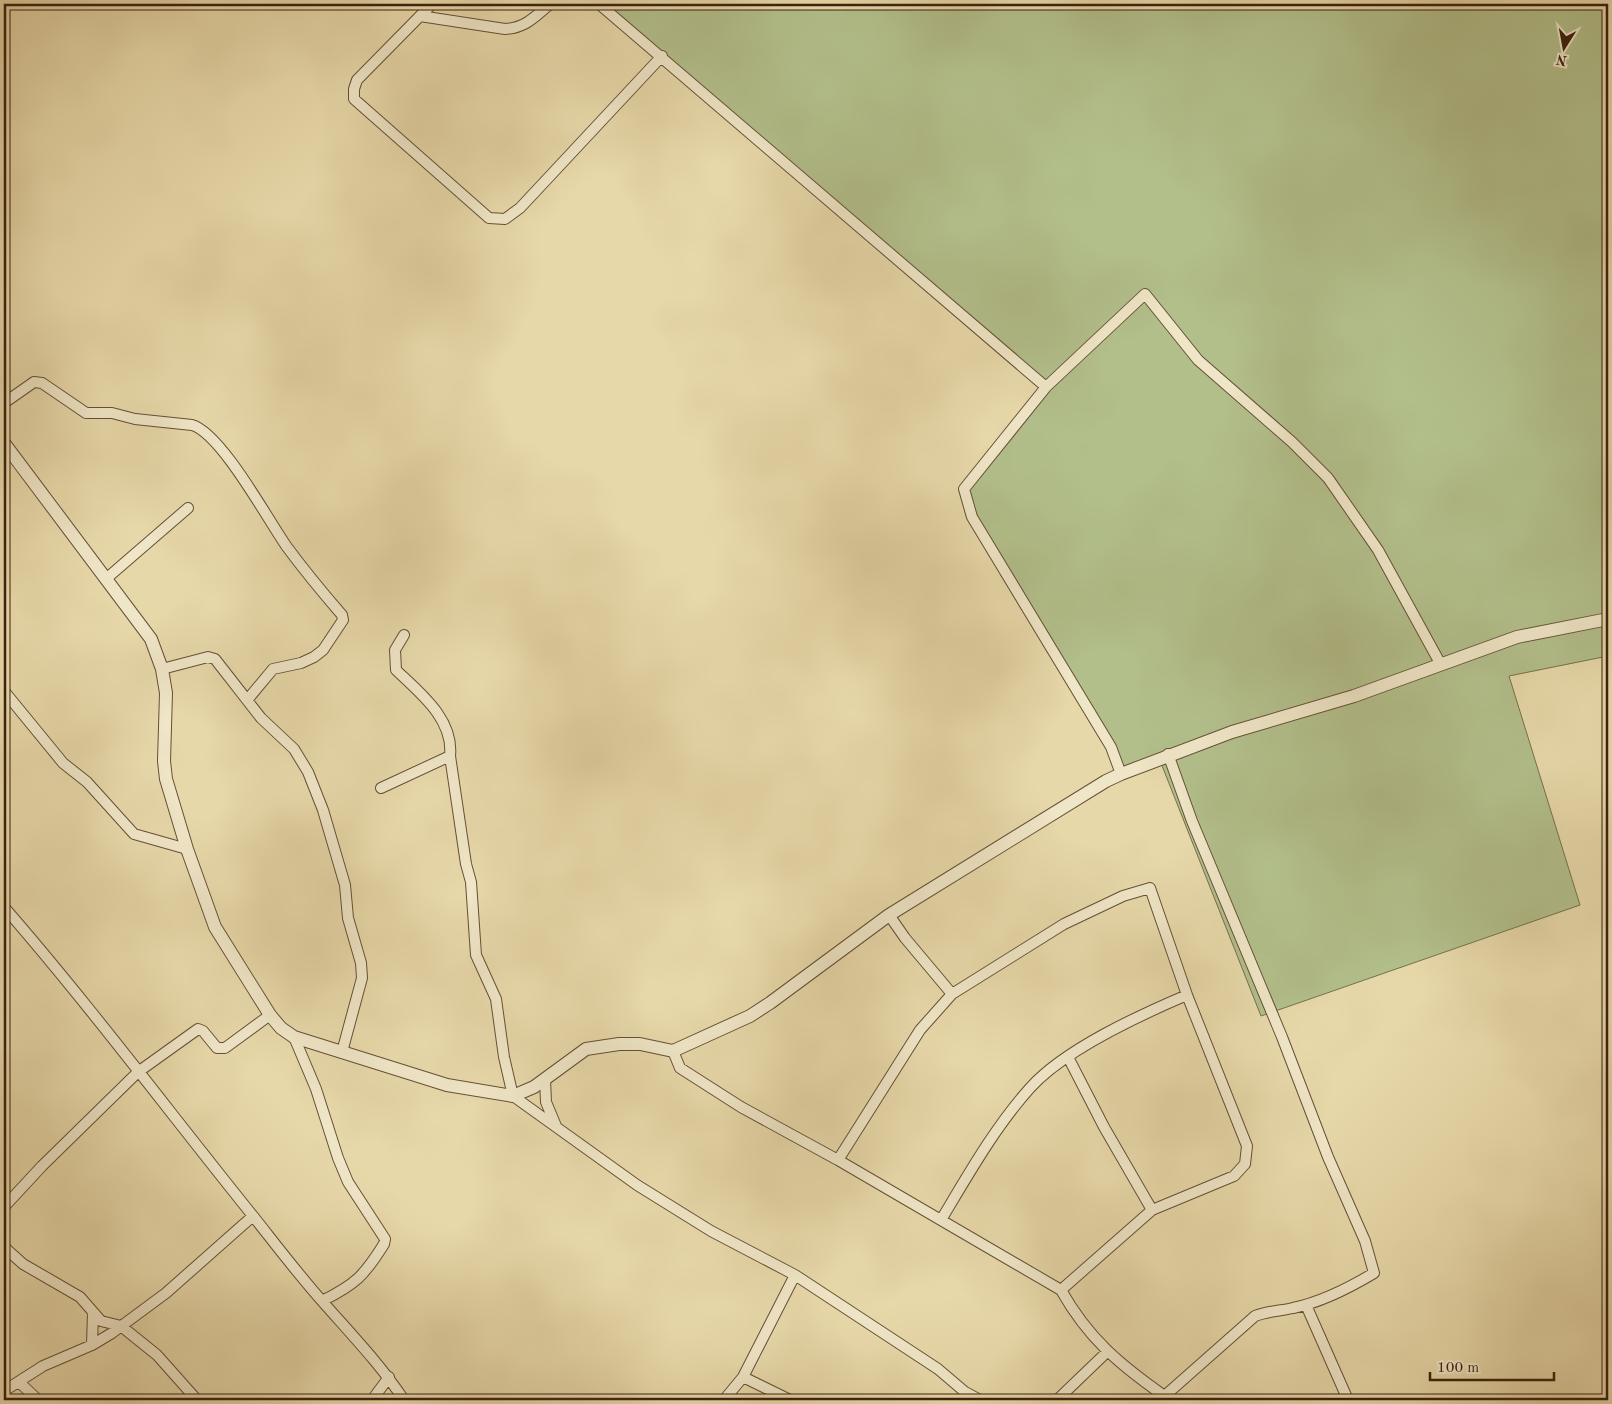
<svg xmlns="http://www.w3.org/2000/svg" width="1612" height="1404" font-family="'Old Standard TT',serif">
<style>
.green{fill:#b2bf8b;stroke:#76704d}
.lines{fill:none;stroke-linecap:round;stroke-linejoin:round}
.minor-casing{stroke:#664f36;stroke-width:12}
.tertiary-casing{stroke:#664f36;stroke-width:14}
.minor{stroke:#efe6c7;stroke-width:10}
.tertiary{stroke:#efe6c7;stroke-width:12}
</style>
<rect width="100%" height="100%" fill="#e7d8a9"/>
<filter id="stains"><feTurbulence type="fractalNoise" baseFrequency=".004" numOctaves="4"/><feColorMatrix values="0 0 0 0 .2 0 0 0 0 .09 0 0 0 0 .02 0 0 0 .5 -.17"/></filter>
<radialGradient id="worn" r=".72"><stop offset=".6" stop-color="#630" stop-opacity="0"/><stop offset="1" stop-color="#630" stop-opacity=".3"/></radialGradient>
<path class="green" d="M599,4h1009v652l-99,20 71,229 -319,111 -102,-258 -38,16 -149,-257 -8,-28 82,-102z"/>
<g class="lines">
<g class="minor-casing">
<path id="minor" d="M550,4c-15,13 -25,24 -45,25l-85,-13 -63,64 -3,9v10l135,119 16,1 15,-11 142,-152
M599,4l447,383
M420,16l12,-12
M4,403l30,-21 8,1 44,30h26l23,6 57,6c29,8 76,95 95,122 17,23 36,46 55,68l1,5 -20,30 -9,7 -13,6 -28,6 -25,30
M107,578l81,-70
M404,635l-9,15 1,20c24,23 58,49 54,86l16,108 5,18 5,73 20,44 8,58 9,39 124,89 74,46 84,44 143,94 27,23 15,8
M162,669l46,-12 7,2 46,59 33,31 14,23 15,38 22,75 3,33 13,45 1,15 -20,74
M4,691l59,72 24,19 47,52 53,15
M1121,774l-10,-27 -139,-230 -8,-28 82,-102 99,-93 53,66 94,82 36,36 50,72 62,113
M381,788l69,-32
M4,907c87,100 166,206 249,309 23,29 45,58 69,85 29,33 58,63 82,99
M889,915l16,23 47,56
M294,1037l22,52 22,69 10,24 37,57 -1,5c-20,32 -28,40 -62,57
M673,1051l7,17 61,39 97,53 223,130 91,-80 82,-34 11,-12 2,-18 -60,-151 -37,-107 -27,8 -59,28 -112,70 -32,36 -82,130
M1068,1057l36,70 48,83
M545,1079l1,23 10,24
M4,1207l38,-41 96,-94 60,-43 5,2 14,17h8l45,-33
M941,1220c27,-45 54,-93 89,-132 35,-39 110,-73 157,-93
M4,1247l19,17 57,33 21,24 20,5 36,29 40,45
M1061,1290c27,48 58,74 102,105
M1306,1305l42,95
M92,1345l1,-33
M743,1377l47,23
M19,1382l19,18
M4,1391l39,-25 49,-21 20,-12 54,-40 87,-77
M372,1400l17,-23
M724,1400l19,-23 52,-102
M1057,1400l51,-49
M1160,1400l95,-84c13,-5 25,-5 38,-8 29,-6 56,-20 81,-35l-9,-32 -37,-84 -46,-120 -90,-216 -24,-67"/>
</g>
<g class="tertiary-casing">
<path id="tertiary" d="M4,443l147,196 11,30 4,24 -2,68 2,18 21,70 28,78 55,88 11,13 13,9 153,48 66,11 21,-9 52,-38 33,-5h21l33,7 77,-35 20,-13 119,-88 217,-134 15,-7 111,-42 122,-36 163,-59 91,-18"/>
</g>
<use href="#minor" class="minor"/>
<use href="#tertiary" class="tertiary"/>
</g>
<rect width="1612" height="1404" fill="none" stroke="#e7d8a9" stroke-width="20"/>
<rect x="5" y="5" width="1602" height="1394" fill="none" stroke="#3b210f" stroke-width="2.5"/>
<rect x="10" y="10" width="1592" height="1384" fill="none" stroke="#3b210f"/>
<g transform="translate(1564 48) rotate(191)" stroke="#efe6c7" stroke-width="4" paint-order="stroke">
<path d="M0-4L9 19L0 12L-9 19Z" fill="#3b210f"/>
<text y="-8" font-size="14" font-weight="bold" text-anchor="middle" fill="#3b210f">N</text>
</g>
<path d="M1430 1372v8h124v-8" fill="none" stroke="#3b210f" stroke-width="2.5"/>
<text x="1437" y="1372" font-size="15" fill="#3b210f" stroke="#efe6c7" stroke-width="4" paint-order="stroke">100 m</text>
<rect width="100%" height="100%" filter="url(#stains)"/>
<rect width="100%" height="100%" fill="url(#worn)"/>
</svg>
